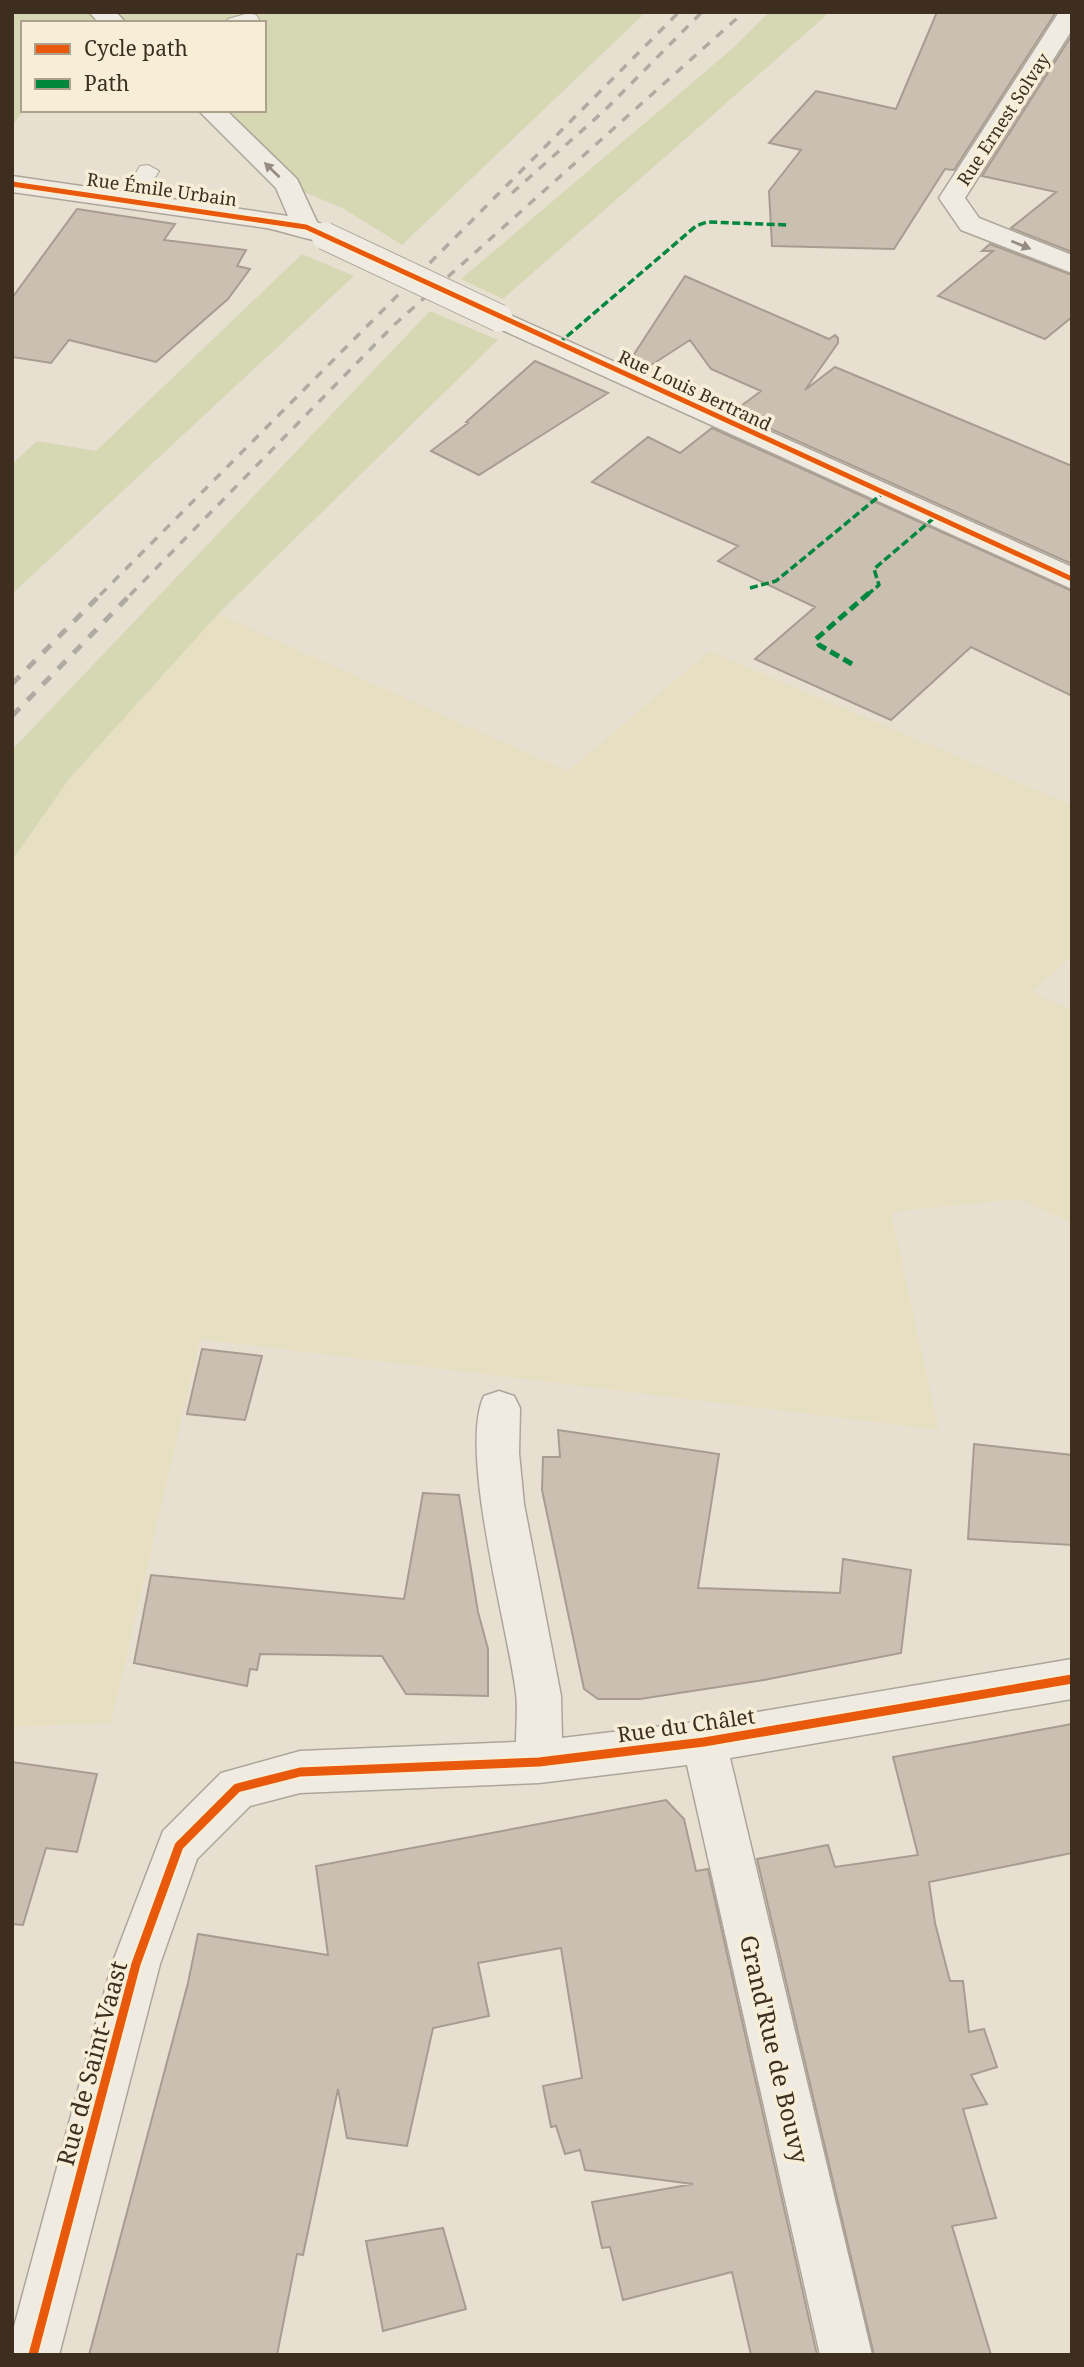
<svg xmlns="http://www.w3.org/2000/svg" width="1084" height="2367" font-family="'Noto Serif',serif">
<style>
.farmland{fill:#e6dfc2}
.green{fill:#d6d7b3}
.building{fill:#cbbfb2;stroke:#a89c90;stroke-width:2}
.lines{fill:none;stroke-linecap:round;stroke-linejoin:round}
.service-casing{stroke:#ada599;stroke-width:2}
.minor-casing{stroke:#ada599;stroke-width:3}
.service{fill:#efebe3;fill-rule:evenodd}
.minor{fill:#efebe3;fill-rule:evenodd}
.rail-far1{stroke:#afaaa2;stroke-width:3.5;stroke-dasharray:9 9;stroke-linecap:butt}
.rail{stroke:#afaaa2;stroke-width:5;stroke-dasharray:11 11;stroke-linecap:butt}
.minor-bridge-casing{stroke:#ada599;stroke-width:29;stroke-linecap:butt}
.minor-bridge{stroke:#efebe3;stroke-width:27}
.quiet-far1{stroke:#00873e;stroke-width:3.5;stroke-dasharray:8 3.5;stroke-linecap:butt}
.quiet{stroke:#00873e;stroke-width:5;stroke-dasharray:10 5;stroke-linecap:butt}
.cycleway-far1-casing{stroke:#f7eed8;stroke-width:9}
.cycleway-casing{stroke:#f7eed8;stroke-width:13}
.cycleway-far1{stroke:#e8590c;stroke-width:5}
.cycleway{stroke:#e8590c;stroke-width:9}
.oneway{fill:#968c82}
.labels{text-anchor:middle;dominant-baseline:central;stroke-width:7;stroke-linejoin:round;paint-order:stroke}
.far-street-label{font-size:18px;fill:#3d2e20;stroke:#f7eed8}
.street-label{font-size:21px;fill:#3d2e20;stroke:#f7eed8}
.near-street-label{font-size:24px;fill:#3d2e20;stroke:#f7eed8}
</style>
<rect width="100%" height="100%" fill="#e7e0d1"/>
<path class="farmland" d="M218,614l350,157 141,-120 363,154v151l-40,36 40,18v213l-52,-24 -129,13 48,218 -739,-91 -89,384 -99,4v-867l57,-81z"/>
<path class="green" d="M12,12h85l-7,11h-67l1,87 -12,16z
M101,12h545l-244,233 -58,-36 -56,-24 -77,-75h53v-87h-150z
M769,12h61l-327,287 -42,-20 271,-230z
M302,254l52,22 -342,318v-130l25,-23 59,10z
M430,311l68,29 -280,274 -149,165 -57,81v-110z"/>
<path class="building" d="M937,12h119l-102,158 -9,-1 -51,80 -122,-3 -3,-55 32,-41 -32,-7 47,-52 80,18z
M1072,35v217l-61,-24 45,-36 -74,-16z
M77,209l98,15 -11,16 82,10 -9,16 13,3 -22,30 -72,63 -87,-22 -18,23 -39,-6v-59z
M990,244l82,31v42l-27,22 -107,-43 55,-45h-11z
M685,276l144,63 6,-4 3,3v5l-33,47 30,-23 237,99v98l-339,-152 28,-21 -50,-22 -21,-29 -48,31 -15,-6z
M535,361l73,32 -129,82 -48,-24 37,-28 -2,-1z
M712,428l360,163v105l-101,-49 -80,73 -136,-61 60,-52 -97,-46 20,-15 -146,-64 56,-45 32,16z
M202,1349l60,7 -17,64 -58,-6z
M558,1430l161,24 -21,134 142,5 3,-34 68,11 -10,83 -137,27 -124,19h-42l-14,-10 -42,-199 1,-33h17z
M974,1444l98,11v90l-104,-6z
M423,1493l36,2 19,117 10,37v47l-82,-2 -24,-38 -122,-2 -3,16 -7,-1 -3,17 -113,-23 17,-88 253,24z
M1072,1724v129l-143,29 6,41 15,58h13l6,51 15,-3 13,38 -26,8 16,29 -24,5 33,109 -44,8 39,129h-117l-117,-496 71,-14 7,22 83,-12 -25,-98z
M12,1762l85,12 -20,78 -31,-4 -23,77 -11,-1z
M666,1800l18,19 12,52 12,-2 109,486h-66l-19,-83 -109,28 -13,-53 -8,1 -10,-46 101,-18 -108,-14 -5,-20 -15,4 -9,-28 -5,1 -8,-41 39,-8 -21,-130 -83,15 11,53 -56,12 -26,118 -60,-8 -9,-49 -35,166 -6,-1 -20,101h-188l99,-372 10,-49 130,21 -12,-89z
M443,2228l23,81 -83,22 -17,-90z"/>
<g class="lines">
<g class="service-casing">
<path id="service" d="M249,13l7,2 3,4 -3,4h-31l3,-4z
M148,165l11,6 -21,35h-16l-3,-5 21,-35z"/>
</g>
<g class="minor-casing">
<path id="minor" d="M89,12h27l10,11h-27z
M1059,12h13v18l-107,168 14,20 93,37v18l-111,-43 -22,-32z
M198,110h28l71,69 20,43 18,8 4,6 -4,6c-14,3 -51,-11 -69,-14l-254,-36v-16l276,40 -12,-28z
M499,310l573,257v22l-583,-265 -4,-6 4,-6z
M499,1391l15,5 6,12 -1,45 5,51 37,192 1,42 142,-17 368,-62v40l-342,59 142,597h-52l-133,-590 -148,18 -239,10 -50,13 -53,53 -37,105 -101,391h-47v-21l100,-370 51,-133 58,-58 79,-22 216,-9c0,-16 2,-33 0,-49 -8,-65 -58,-243 -32,-297z"/>
</g>
<use href="#service" class="service"/>
<use href="#minor" class="minor"/>
<path class="rail-far1" d="M512,193l93,-83 97,-98
M100,595l579,-583
M130,595l264,-270 350,-313"/>
<path class="rail" d="M12,684l90,-91
M12,716l120,-123"/>
<g class="minor-bridge-casing">
<path id="minor-bridge" d="M325,236l174,82"/>
</g>
<use href="#minor-bridge" class="minor-bridge"/>
<path class="quiet-far1" d="M558,344l138,-118 11,-4 82,3
M750,588l26,-7 107,-88
M867,595l12,-10 -5,-16 61,-52"/>
<path class="quiet" d="M852,664l-33,-19 -3,-6 53,-46"/>
<g class="cycleway-far1-casing">
<path id="cycleway-far1" d="M12,184l294,43 766,352"/>
</g>
<g class="cycleway-casing">
<path id="cycleway" d="M33,2355l103,-391 43,-118 58,-58 63,-16 239,-10 165,-20 368,-63"/>
</g>
<use href="#cycleway-far1" class="cycleway-far1"/>
<use href="#cycleway" class="cycleway"/>
</g>
<defs><path id="oneway-solid" d="M-6-.8H1V-3.2L6.5 0L1 3.2V.8H-6Z" transform="scale(1.75)"/></defs>
<g class="oneway">
<use href="#oneway-solid" transform="translate(272 170) rotate(-136)"/>
<use href="#oneway-solid" transform="translate(1021 245) rotate(22)"/>
</g>
<g class="labels">
<g class="far-street-label">
<text transform="translate(1003 119) rotate(-57)">Rue Ernest Solvay</text>
<text transform="translate(162 189) rotate(8)">Rue Émile Urbain</text>
<text transform="translate(695 390) rotate(25)">Rue Louis Bertrand</text>
</g>
<g class="street-label">
<text transform="translate(686 1725) rotate(-8)">Rue du Châlet</text>
</g>
<g class="near-street-label">
<text transform="translate(775 2049) rotate(77)">Grand'Rue de Bouvy</text>
<text transform="translate(91 2063) rotate(-75)">Rue de Saint-Vaast</text>
</g>
</g>
<rect width="1084" height="2367" fill="none" stroke="#3d2e20" stroke-width="28"/>
<rect x="21" y="21" width="245" height="91" fill="#f7eed8" stroke="#ada18e" stroke-width="2"/>
<rect x="35" y="44" width="35" height="10" fill="#e8590c" stroke="#ada18e" stroke-width="2"/>
<text x="84" y="56" font-size="21" fill="#3d2e20">Cycle path</text>
<rect x="35" y="79" width="35" height="10" fill="#00873e" stroke="#ada18e" stroke-width="2"/>
<text x="84" y="91" font-size="21" fill="#3d2e20">Path</text>
</svg>
